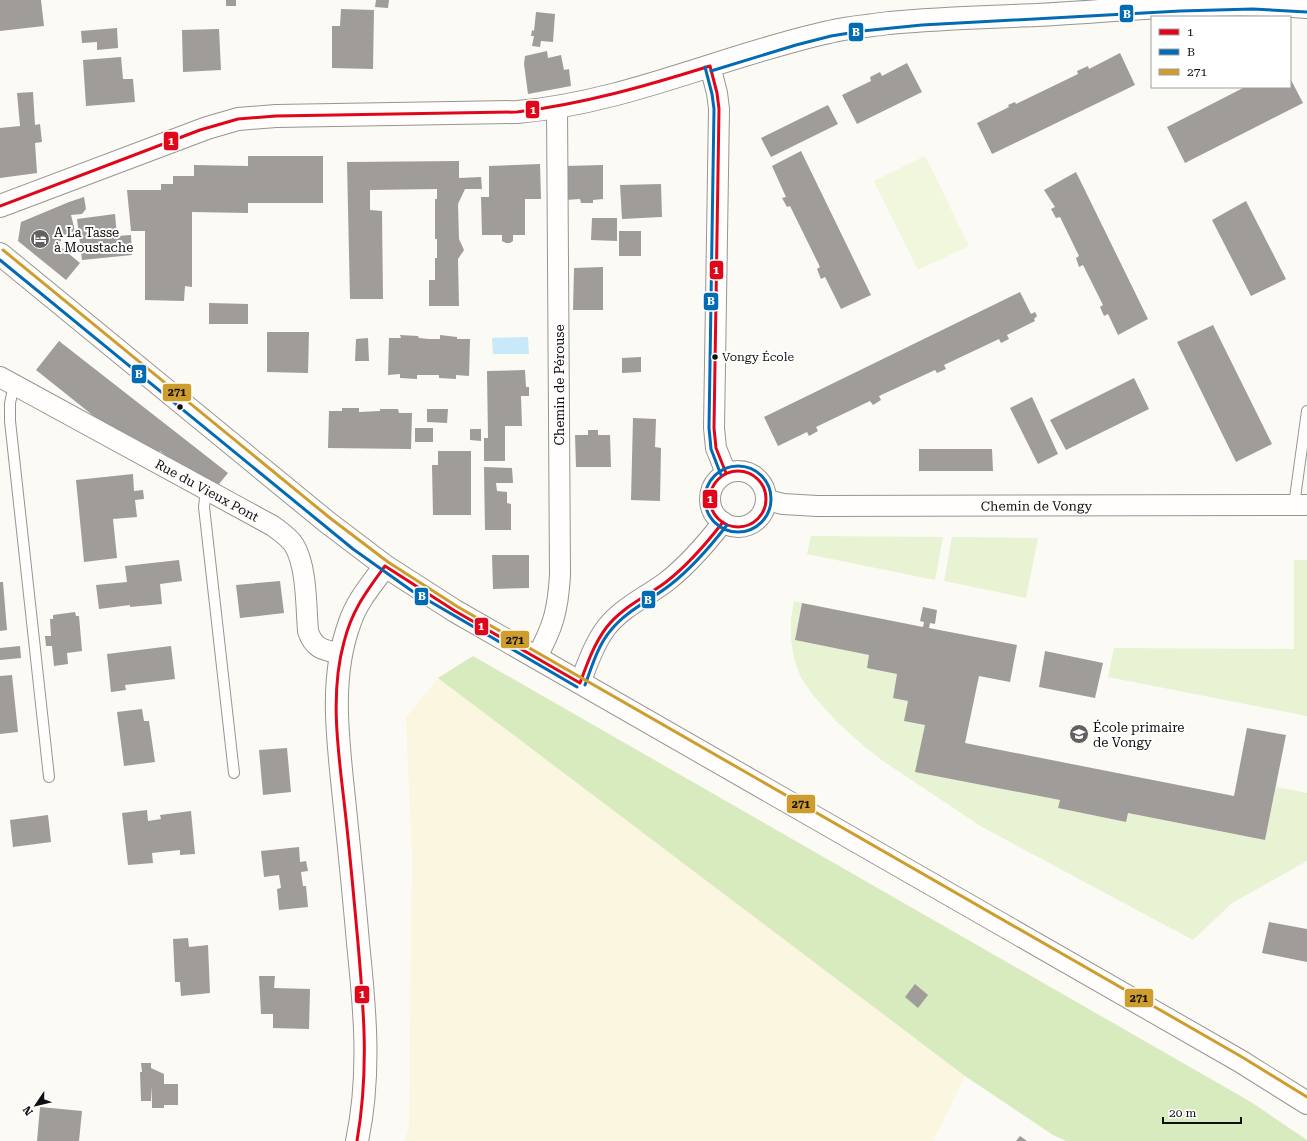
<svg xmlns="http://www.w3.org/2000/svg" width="1307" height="1141" font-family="'Roboto Serif',serif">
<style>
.farmland{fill:#faf6df}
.green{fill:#e7f3d2}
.forest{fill:#d7ebbf}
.pitch{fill:#f0f7dc}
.water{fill:#c7e9f9}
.building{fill:#9f9c99}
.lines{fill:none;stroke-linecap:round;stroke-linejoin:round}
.service-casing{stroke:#969592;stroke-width:12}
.minor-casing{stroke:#969592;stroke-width:22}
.tertiary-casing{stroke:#969592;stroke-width:24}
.service{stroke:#fffefd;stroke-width:10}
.minor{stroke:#fffefd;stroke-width:20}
.tertiary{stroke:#fffefd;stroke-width:22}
.bus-1-casing{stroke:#fff;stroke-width:6}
.bus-2-casing{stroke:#fff;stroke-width:6}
.bus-3-casing{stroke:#fff;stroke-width:6}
.bus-1{stroke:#e1071b;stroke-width:3}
.bus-2{stroke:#036bb4;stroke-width:3}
.bus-3{stroke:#cf9d2d;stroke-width:3}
.bus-dot{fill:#0f0f0f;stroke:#fff;stroke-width:1.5}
.labels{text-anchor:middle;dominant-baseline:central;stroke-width:4;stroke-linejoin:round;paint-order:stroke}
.bus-label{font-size:12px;fill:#0f0f0f;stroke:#fff;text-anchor:start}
.poi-label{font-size:13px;fill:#0f0f0f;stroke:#fff;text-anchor:start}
.street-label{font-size:13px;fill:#0f0f0f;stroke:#fff}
.line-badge{stroke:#fff;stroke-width:1.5}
.badge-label{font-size:11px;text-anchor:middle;font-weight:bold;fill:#fff}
.pale-badge-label{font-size:11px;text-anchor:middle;font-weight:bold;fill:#111}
</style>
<rect width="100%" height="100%" fill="#fcfaf4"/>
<path class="farmland" d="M438,678l527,398 -32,65h-528l4,-16 3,-270 -6,-137z"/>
<path class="green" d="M811,536l132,1 -8,43 -128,-26z
M952,537l86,1 -12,60 -82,-17z
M1294,560h13v156l-199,-39 6,-29 180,1z
M794,601l8,2 -7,37 74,15 -2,13 30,6 -4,23 15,4 17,24 -9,47 144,28 -2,8 68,14 2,-9 137,27 11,-53 31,6v68l-75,42 -39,37 -211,-113 -99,-66 -19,-15 -27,-24 -24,-27 -12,-17 -7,-19 -3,-20v-20z"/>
<path class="forest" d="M473,656l778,446 56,38v1h-241l-13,-6 -88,-59 -527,-398z"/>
<path class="pitch" d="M925,156l44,90 -51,24 -44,-89z"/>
<path class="water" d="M528,337l1,17h-36l-1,-16z"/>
<path class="building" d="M0,0h41l3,26 -44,5z
M226,0h10v6h-10z
M376,0h13l-1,8 -13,-1z
M341,9l33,1 -1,59 -41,-1v-42h8z
M536,12l19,2 -2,28 -12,-1 -1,6 -8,-1 2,-10h-3l1,-6 2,1z
M117,28l1,20 -21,2v-8l-15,1 -1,-12z
M219,29l2,41 -38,2 -1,-42z
M547,51l1,7 13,-3 3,15 5,-1 2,17 -43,8 -4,-30 1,-8z
M1120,53l15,32 -143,69 -15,-31 32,-16 -1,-2 7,-3 1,2 62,-30 -1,-3 11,-5 1,3z
M121,57l2,22h10l2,23 -49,4 -3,-46z
M907,63l15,29 -65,32 -15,-29 29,-14 -1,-4 10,-5 2,4z
M1290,78l13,25 -118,60 -18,-36 78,-40h45z
M33,92l2,33 5,-1 2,18 -7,1 2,30 -37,5v-50l20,-2 -3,-33z
M828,105l10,19 -67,33 -10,-19z
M801,151l70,144 -30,14 -16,-32 -4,2 -4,-10 3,-2 -30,-61 -3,1 -5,-9 4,-1 -14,-31z
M248,156h75v47h-75v10l-56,-1v75l-7,-1 -1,15 -39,-1v-69h-14l-4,-41h34v-6h12v-8h21v-11l54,1z
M459,161v17l22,-1 1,12h-17l-7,15 1,35 5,11 -6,9 1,47h-30v-26h6v-22h2v-19h-2v-40h2v-10l-67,1v20l12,1 1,88h-33l-3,-137z
M540,164l1,35h-16v36h-12v6l-3,2h-4l-4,-2v-6h-20l-1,-38h8v-31z
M603,165v34l-10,1v3h-12l-1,-4 -15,1v-34z
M1076,172l72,147 -30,16 -10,-21 -4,2 -4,-9 3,-2 -20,-40 -4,2 -3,-9 3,-2 -19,-39 -4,1 -5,-9 4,-2 -11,-17z
M661,184l1,33 -40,2 -2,-34z
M84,197l2,12 -4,5 -11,1 4,16 -14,5v5l-5,2 24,20 -14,17 -48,-39 3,-19 48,-20z
M1246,201l40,78 -35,17 -39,-76z
M115,214l2,22 14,-1 1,20 -50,5 -5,-41z
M592,218h25v23l-26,-1z
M619,231h22v25h-22z
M603,267v43h-30l1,-42z
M1020,292l11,22 4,-2 2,4 -3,3 1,2 -28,14 2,4 -8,4 -2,-4 -55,26 2,4 -9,4 -2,-3 -56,26 2,4 -8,5 -3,-4 -54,26 2,4 -9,5 -2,-4 -29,14 -14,-29z
M209,303l39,1v20h-39z
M1213,325l59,119 -36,18 -59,-120z
M267,332h42l-1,41 -41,-1z
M400,335l18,1 1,2 10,1h11v-4l17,2v2h13l-1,37 -13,-1v4l-17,-1v-3h-22v4l-17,-1v-4l-12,1 1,-37h12z
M368,338l1,23h-14l1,-22z
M59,341l169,132 -13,16 -33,-21 -22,-17 -4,5 -41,-23 -79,-63z
M641,357v15l-19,1v-15z
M525,370l1,17h3v9h-8l1,30h-17v35h-21v-23h4l-1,-67z
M1134,378l15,31 -83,41 -16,-30z
M1032,397l26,57 -20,10 -28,-56z
M342,408h17v4l21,-1v-2h18l1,4h13l-1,36 -83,-1 1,-37h13z
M427,409h21l-1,14 -20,-1z
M633,418l23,1 -1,28 6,1 -1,53 -29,-1z
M415,428h18v14h-18z
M470,429h11v12l-11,-1z
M588,430h10v5h12l1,32h-35l-1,-32h13z
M919,449h73l1,22h-74z
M438,451h33v64h-38l-1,-50h6z
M484,467l28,1 1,15h-17l1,8 10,1v11l4,1v26h-26z
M133,474l1,17 9,-1 1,9 -9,1 2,17 -24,2 4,39 -33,4 -8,-82z
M492,555h37v33l-36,1z
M179,560l3,21 -22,3 2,20 -32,3v-2l-31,4 -3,-24 31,-3 -2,-16z
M280,581l4,32 -44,5 -4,-33z
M0,582h3l4,48 -7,1z
M802,603l121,24 1,-5 -4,-1 3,-14 14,3 -2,14 -5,-1 -1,5 88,17 -7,37 -31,-6 -14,67 269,53 13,-68 39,7 -21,105 -137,-27 -2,9 -68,-14 2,-8 -145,-28 10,-47 -21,-4 4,-20 -15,-3 4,-24 -30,-6 2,-13 -74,-15z
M75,612l1,4h3l3,35 -15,2 1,11 -14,2 -2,-20h-6l-1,-10h6l-1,-17h3v-4z
M20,646l1,12 -21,2v-12z
M171,646l4,33 -50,6 1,5 -15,2 -4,-38z
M1045,651l58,12 -8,35 -56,-11z
M12,675l6,57 -18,2v-58z
M142,709l2,12h5l6,41 -31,4 -7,-54z
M287,748l4,44 -28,3 -4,-45z
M147,810l1,11 13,-2 -1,-4 31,-4 4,43 -15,1v-5l-28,3 1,10 -25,2 -6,-52z
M48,815l3,27 -38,5 -3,-27z
M299,847l1,15 6,-1 2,10 -7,1 2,14h3l2,21 -29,3 -2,-21 4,-1 -2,-13 -15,2 -3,-26z
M1269,922l38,7v33l-45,-9z
M188,938l1,9 19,-2 2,48 -29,3 -1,-14h-5l-2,-43z
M259,976h16l-1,12 36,1 -1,40 -36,-1v-14h-12z
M915,984l13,11 -10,13 -13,-11z
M141,1063h10v5l13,6v10h14v21h-14v3h-12v-22l-1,15h-10l-1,-29h2z
M40,1107l42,4 -3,30h-42z
M1020,1136l7,5h-11z"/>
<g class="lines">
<g class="service-casing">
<path id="service" d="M14,385l-4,18v18l39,356
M208,490l-3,8 -1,9 30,266
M1294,505l13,-94"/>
</g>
<g class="minor-casing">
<g id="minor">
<path d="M710,66l7,27 2,16 -5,319 2,20 10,25"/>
<path id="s1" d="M0,377l273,149c8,6 16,11 21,19 13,21 12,62 14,86 6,19 17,19 33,23"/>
<circle cx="738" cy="499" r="28"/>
<path id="s2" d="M767,500l16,4 34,2 490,-1"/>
<path d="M536,658c17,-30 22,-48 24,-83l-3,-468"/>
<path d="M580,683c7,-18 14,-39 26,-55 15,-20 40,-31 60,-46 22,-17 40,-38 57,-60"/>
</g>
</g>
<g class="tertiary-casing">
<path id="tertiary" d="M0,206l207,-78 31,-9 38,-3 241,-4c108,-9 207,-57 312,-80 19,-5 40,-6 60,-9 49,-5 99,-6 148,-8 89,-5 181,-15 270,-8
M0,254l327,268 58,44 70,45 785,450 67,42
M357,1141c14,-66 8,-132 1,-198 -4,-48 -9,-96 -14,-144 -6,-59 -15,-121 6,-177 7,-21 22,-38 35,-56"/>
</g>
<use href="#service" class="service"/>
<use href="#minor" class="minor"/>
<use href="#tertiary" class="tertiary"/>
<g class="bus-1-casing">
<path id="bus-1" d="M710,66l7,27 2,16 -5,319 2,20 10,25
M0,206l200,-76 38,-11 38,-3 241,-4c66,-8 129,-26 193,-46
M710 499a28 28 0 1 1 56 0a28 28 0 1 1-56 0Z
M385,566l70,45 125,72
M580,683c7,-19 14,-39 26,-55 16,-21 40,-31 60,-46 22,-17 40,-38 57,-60
M357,1141c12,-70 7,-129 1,-198 -4,-44 -8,-89 -13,-133 -6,-54 -16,-114 -1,-168 8,-32 22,-50 41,-76"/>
</g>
<g class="bus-2-casing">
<path id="bus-2" d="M705,67l7,27 2,15 -5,319 2,21 10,26
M711,71l85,-26 35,-9 31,-5 60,-6 258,-14 73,-2 54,3
M0,260l353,289 59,42 165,96
M705 499a33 33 0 1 1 66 0a33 33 0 1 1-66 0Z
M585,685c7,-19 13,-40 26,-55 16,-20 40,-30 59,-45 22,-17 40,-38 57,-60"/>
</g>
<g class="bus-3-casing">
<path id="bus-3" d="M3,250l327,268 58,44 70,45 784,450 65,40"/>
</g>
<use href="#bus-1" class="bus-1"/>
<use href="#bus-2" class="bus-2"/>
<use href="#bus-3" class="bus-3"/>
</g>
<defs>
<g id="hotel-disc" transform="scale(1)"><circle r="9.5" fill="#62615f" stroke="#fff"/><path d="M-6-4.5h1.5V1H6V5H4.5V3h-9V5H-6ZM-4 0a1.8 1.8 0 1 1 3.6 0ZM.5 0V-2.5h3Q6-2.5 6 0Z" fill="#fff"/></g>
<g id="school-disc" transform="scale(1)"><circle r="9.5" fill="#62615f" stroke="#fff"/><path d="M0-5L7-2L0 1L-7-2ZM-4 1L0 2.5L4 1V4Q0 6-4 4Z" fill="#fff"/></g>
</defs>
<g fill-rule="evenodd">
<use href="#hotel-disc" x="40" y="239"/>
<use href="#school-disc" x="1079" y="734"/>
</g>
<g class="bus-dot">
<circle cx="715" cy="357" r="3.5"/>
<circle cx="180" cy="407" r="3.5"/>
</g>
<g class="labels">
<g class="bus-label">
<text x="722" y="357">Vongy École</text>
</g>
<g class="poi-label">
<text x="54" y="232">A La Tasse<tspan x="54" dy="15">à Moustache</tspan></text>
<text x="1093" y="727">École primaire<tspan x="1093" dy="15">de Vongy</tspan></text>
</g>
<g class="street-label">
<text transform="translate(559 385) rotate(-90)">Chemin de Pérouse</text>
<text stroke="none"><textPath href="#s1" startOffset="236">Rue du Vieux Pont</textPath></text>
<text stroke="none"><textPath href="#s2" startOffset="270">Chemin de Vongy</textPath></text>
</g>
</g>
<g class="line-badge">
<rect x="1119" y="4" width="15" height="19" rx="4" fill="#036bb4"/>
<rect x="848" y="22" width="16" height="20" rx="4" fill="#036bb4"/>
<rect x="525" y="100" width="15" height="19" rx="4" fill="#e1071b"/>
<rect x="163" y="131" width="16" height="20" rx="4" fill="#e1071b"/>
<rect x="709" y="260" width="15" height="20" rx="4" fill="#e1071b"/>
<rect x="703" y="292" width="16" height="19" rx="4" fill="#036bb4"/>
<rect x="131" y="364" width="16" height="20" rx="4" fill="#036bb4"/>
<rect x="162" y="383" width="30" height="19" rx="4" fill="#cf9d2d"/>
<rect x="702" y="489" width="16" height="20" rx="4" fill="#e1071b"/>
<rect x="414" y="587" width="15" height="19" rx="4" fill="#036bb4"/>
<rect x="641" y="590" width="15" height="19" rx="4" fill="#036bb4"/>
<rect x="474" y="617" width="15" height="19" rx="4" fill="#e1071b"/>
<rect x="500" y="630" width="30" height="19" rx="4" fill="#cf9d2d"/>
<rect x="786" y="794" width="30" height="20" rx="4" fill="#cf9d2d"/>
<rect x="354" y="985" width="16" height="19" rx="4" fill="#e1071b"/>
<rect x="1124" y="988" width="30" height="20" rx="4" fill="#cf9d2d"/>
</g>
<g class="badge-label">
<text x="1127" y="18">B</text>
<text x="856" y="36">B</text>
<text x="533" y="114">1</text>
<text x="171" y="145">1</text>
<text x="716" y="274">1</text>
<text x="711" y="305">B</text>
<text x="139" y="378">B</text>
<text x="710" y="503">1</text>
<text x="422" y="600">B</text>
<text x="648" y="604">B</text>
<text x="481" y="630">1</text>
<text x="362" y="998">1</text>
</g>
<g class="pale-badge-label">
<text x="177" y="396">271</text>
<text x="515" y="644">271</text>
<text x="801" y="808">271</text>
<text x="1139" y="1002">271</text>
</g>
<rect x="1151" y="16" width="140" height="72" fill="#ffffff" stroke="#9f9f9f"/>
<rect x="1159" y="29" width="20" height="6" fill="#e1071b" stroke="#9f9f9f"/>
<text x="1187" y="36" font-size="12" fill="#0f0f0f">1</text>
<rect x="1159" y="49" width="20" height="6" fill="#036bb4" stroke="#9f9f9f"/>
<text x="1187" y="56" font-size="12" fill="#0f0f0f">B</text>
<rect x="1159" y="69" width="20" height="6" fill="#cf9d2d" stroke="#9f9f9f"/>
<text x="1187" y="76" font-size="12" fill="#0f0f0f">271</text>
<g transform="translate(36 1105) rotate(235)" stroke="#ffffff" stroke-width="3" paint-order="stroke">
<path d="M0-3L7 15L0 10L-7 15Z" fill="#0f0f0f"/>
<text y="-6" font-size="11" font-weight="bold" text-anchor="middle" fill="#0f0f0f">N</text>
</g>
<path d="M1163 1117v6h78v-6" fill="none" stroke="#0f0f0f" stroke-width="2"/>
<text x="1169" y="1117" font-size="12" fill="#0f0f0f" stroke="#ffffff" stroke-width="3" paint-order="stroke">20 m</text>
</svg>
